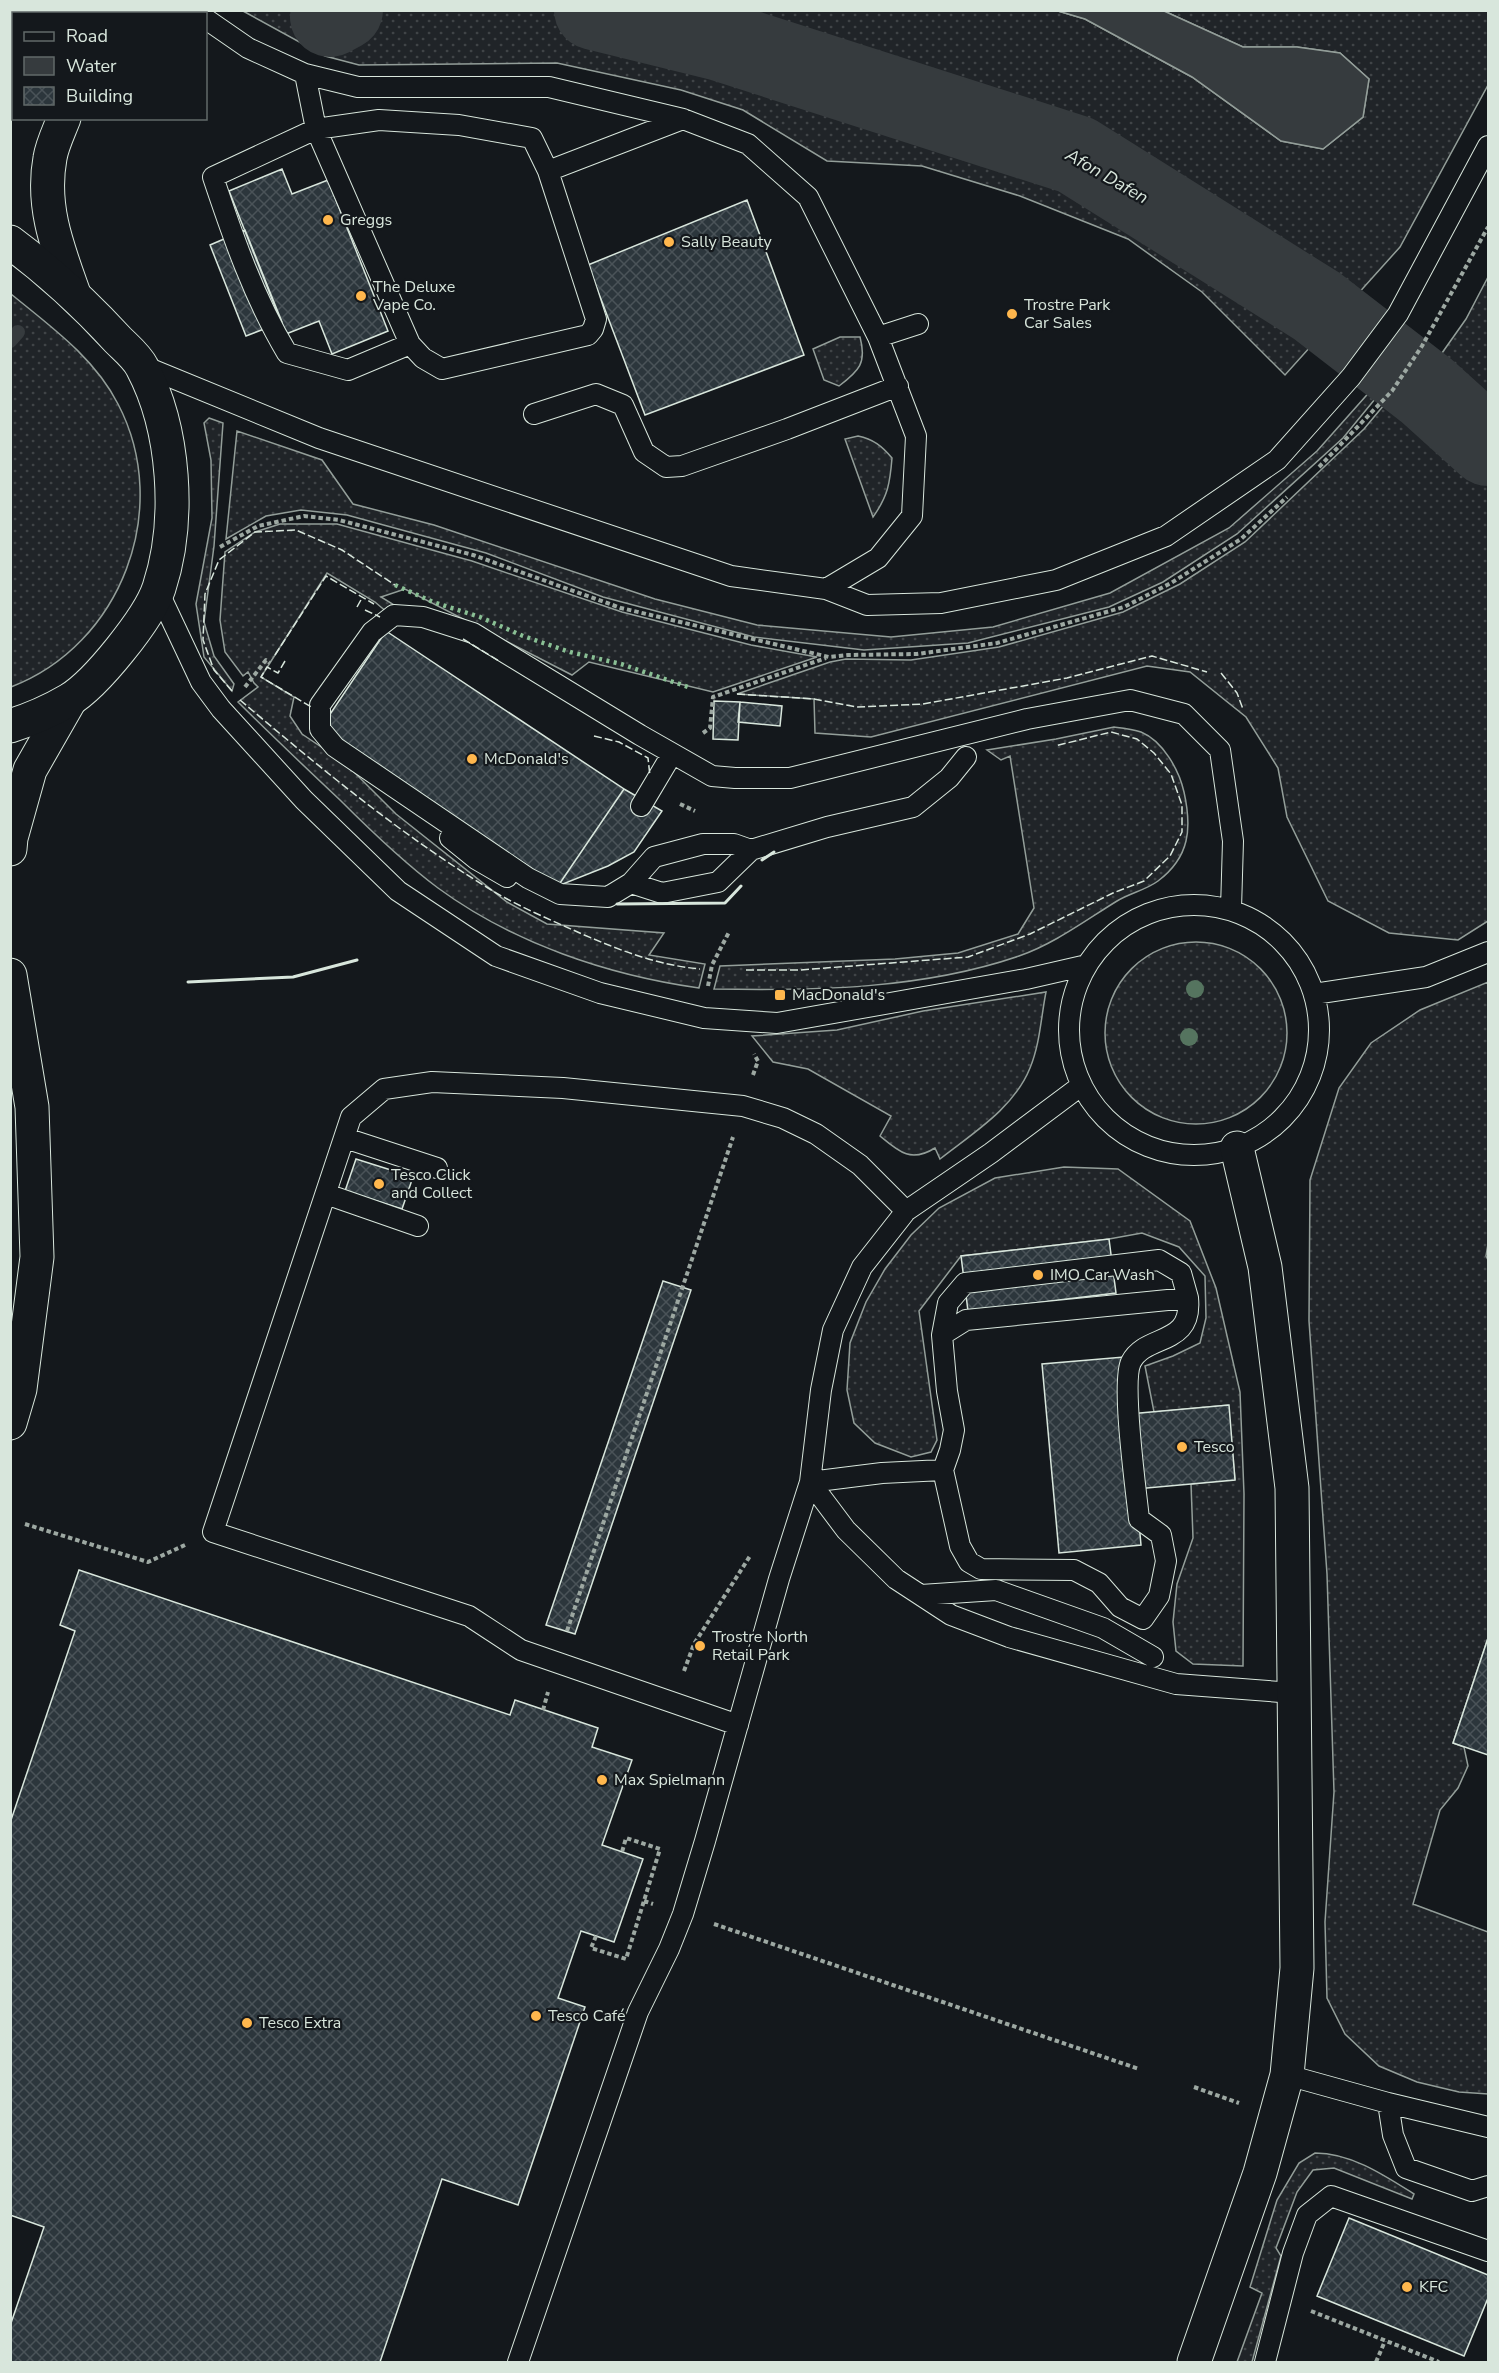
<svg xmlns="http://www.w3.org/2000/svg" width="1499" height="2373" font-family="'Nunito Sans',sans-serif">
<style>
.grass{fill:url(#grass-dots);stroke:#939e99;stroke-width:1.5}
.water{fill:#363b3e;stroke:#939e99;stroke-width:1.5}
.lines{fill:none;stroke-linecap:round;stroke-linejoin:round}
.stream{stroke:#363b3e;stroke-width:14}
.river{stroke:#363b3e;stroke-width:80}
.building{fill:url(#building-cross-hatch);stroke:#d8e6dc;stroke-width:1.5}
.service-casing{stroke:#d8e6dc;stroke-width:22}
.minor-casing{stroke:#d8e6dc;stroke-width:35}
.secondary-casing{stroke:#d8e6dc;stroke-width:35}
.primary-casing{stroke:#d8e6dc;stroke-width:35}
.trunk-casing{stroke:#d8e6dc;stroke-width:35}
.path{stroke:#9da8a2;stroke-width:4;stroke-dasharray:4.5 3;stroke-linecap:butt}
.service{stroke:#14181c;stroke-width:20}
.minor{stroke:#14181c;stroke-width:33}
.secondary{stroke:#14181c;stroke-width:33}
.primary{stroke:#14181c;stroke-width:33}
.trunk{stroke:#14181c;stroke-width:33}
.hedge{stroke:#8ac095;stroke-width:4.5;stroke-dasharray:3 4.5;stroke-linecap:butt}
.fence{stroke:#d8e6dc;stroke-width:1.5;stroke-dasharray:8 3;stroke-linecap:butt}
.wall{stroke:#d8e6dc;stroke-width:3}
.tree{fill:#55745f}
.poi-dot{fill:#ffb74d;stroke:#14181c;stroke-width:2}
.labels{text-anchor:middle;dominant-baseline:central;stroke-width:4.5;stroke-linejoin:round;paint-order:stroke}
.poi-label{font-size:16px;fill:#d8e6dc;stroke:#14181c;text-anchor:start}
.water-label{font-size:18px;font-style:italic;fill:#d8e6dc;stroke:#14181c}
</style>
<defs>
<pattern id="grass-dots" width="8" height="8" patternUnits="userSpaceOnUse" patternTransform="scale(1.5)"><rect width="8" height="8" fill="#202428"/><path d="M2 2h.1M6 6h.1" fill="none" stroke="#404447" stroke-width="1.8" stroke-linecap="round"/></pattern>
<pattern id="building-cross-hatch" width="8" height="8" patternUnits="userSpaceOnUse" patternTransform="scale(1.5)"><rect width="8" height="8" fill="#2c363c"/><path d="M0 0l8 8M0 8l8-8" fill="none" stroke="#4a5358"/></pattern>
</defs>
<rect width="100%" height="100%" fill="#14181c"/>
<path class="grass" d="M243,11h815l27,8 107,58 89,64 42,8 40,-32 6,-38 -29,-26 -43,-6h-54l-79,-36h324v74l-88,162 -115,128 -83,-83 -74,-53 -108,-43 -98,-30 -95,-5 -84,-51 -62,-20 -124,-27 -198,2 -34,-9z
M1488,277v147l-58,-54 36,-51z
M11,294c39,32 83,63 107,110 55,105 3,241 -107,283z
M840,337h20c7,26 -1,34 -21,49l-15,-6 -11,-31z
M1405,342l7,7 -23,33 -46,56 -106,96 -74,48 -54,25 -141,36 -104,7 -110,-13 -151,-40 -117,-44 -139,-38 -46,-5 -35,6 -40,23 11,-108 85,29 31,44 81,21 221,74 102,26 134,12 102,-10 117,-34 119,-65 88,-77 64,-72z
M1399,387l28,10 61,54v470l-30,19 -69,-7 -61,-32 -41,-84 -9,-49 -32,-51 -56,-45 -43,-6 -276,71 -56,-4 -1,-34 -77,-5 93,-32 16,-3 65,1 88,-13 124,-35 57,-28 65,-42 119,-113z
M209,418l14,5 -9,123 -10,76 10,34 20,28 -2,7 -28,-34 -8,-53 16,-86 -1,-58 -7,-37z
M858,436c15,3 24,10 34,22 -2,25 -4,38 -19,59l-28,-78z
M280,524h57l135,37 150,51 129,33 66,12 -104,35 -124,-30 -17,13 -167,-86 -24,8 26,16h-19l-13,-11 -48,-29 -66,104 33,20 -4,19 12,18 43,29 51,51 111,88 40,22 117,9 -15,22 56,9 -6,24c-92,-13 -186,-45 -261,-100 -35,-26 -67,-57 -98,-88 -34,-32 -68,-64 -102,-98l20,-15 -4,-4 -6,-11 -5,4 -18,-24 -5,-32 5,-68 30,-20z
M1114,727c9,1 19,2 27,5 22,9 38,38 43,60 8,36 6,65 -26,89 -12,9 -28,12 -41,20 -31,19 -63,43 -98,55 -96,33 -204,35 -305,33l6,-23 175,-7 63,-6 60,-19 16,-26 -24,-152 -9,4 -14,-10 69,-11z
M1105 1033a91 91 0 1 1 182 0a91 91 0 1 1-182 0Z
M1488,982v262l-2,12 2,4v378l-35,105 11,4 4,19 -10,22 -18,22 -27,94 75,28v162l-29,-2 -42,-10 -38,-16 -34,-32 -18,-36 -2,-76 9,-130 -7,-218 -18,-253 1,-141 29,-92 32,-45 49,-33z
M1046,992c-5,25 -6,52 -16,76 -16,40 -57,65 -90,91l-5,-11c-24,15 -36,4 -55,-12l11,-20 -83,-47 -35,-7 -21,-26 85,-6 86,-19z
M1064,1167l54,2 72,52 26,67 24,104 4,102 -1,172 -50,-2 -17,-13 -3,-29 4,-38 16,-46 -2,-54 44,-5 -7,-74 -74,7 -9,-46 28,-10 27,-13 6,-25 -1,-42 -26,-29 -37,-14 -33,6 -148,17 -42,55 18,129 -6,12 -20,5 -36,-14 -21,-20 -7,-33 3,-47 16,-41 19,-33 26,-34 28,-27 56,-30z
M1315,2153c36,0 69,22 99,41l-2,5 -78,-31 -21,2 -16,22 -21,56 5,8 -29,106h-15l25,-69 -12,-6 27,-87 22,-37z"/>
<path class="water" d="M1058,11h106l79,36h54l43,6 29,26 -6,38 -40,32 -42,-8 -89,-64 -107,-58z"/>
<g class="lines">
<path class="stream" d="M10,341l8,-9"/>
<path class="river" d="M594,10l126,31 356,114 241,151 110,85 61,55
M330,17l13,-7"/>
</g>
<path class="building" d="M282,169l10,25 36,-14 60,151 -56,23 -13,-33 -33,13 -57,-143z
M747,200l57,155 -159,60 -57,-150z
M245,230l37,92 -36,14 -36,-91z
M386,631l238,158 -66,97 -238,-157z
M714,701l26,1 -2,38 -25,-1z
M740,702l42,4 -2,20 -42,-4z
M624,789l38,22 -28,41 -26,14 -50,20z
M356,1159l57,18 -11,32 -57,-18z
M1109,1239l7,54 -148,18 -7,-55z
M663,1281l28,9 -116,344 -29,-9z
M1124,1357l17,188 -82,8 -17,-189z
M1229,1405l6,75 -99,9 -7,-75z
M79,1570l431,145 5,-15 83,28 -6,19 40,13 -30,85 41,14 -29,83 -33,-11 -23,67 27,9 -67,198 -76,-26 -62,183h-370v-36l34,-99 -34,-12v-392l65,-192 -15,-6z
M1488,1638v117l-35,-12z
M1349,2218l139,57v23l-24,58 -147,-60z"/>
<g class="lines">
<g class="service-casing">
<path id="service" d="M305,74l11,55 -103,48c20,60 41,121 74,176l61,17 62,-26
M379,120l80,5 73,13 16,33 48,148 -3,10 -5,6 -146,34 -19,-11 -13,-14 -94,-215z
M548,171l135,-52
M878,337l40,-13
M141,365l178,73 412,138 95,13 52,-31 34,-42 4,-80 -38,-99 -70,-140 -60,-53 -65,-25 -134,-32h-191l-53,-13 -57,-26 -42,-29
M534,414l62,-20 27,11 21,47 22,15 16,-1 105,-37 111,-43
M826,589l41,16 74,-2 115,-23 110,-44 111,-76 74,-83 47,-63 90,-168
M158,591l43,91 20,27 83,91 94,91 98,65 104,37 104,25 73,5 249,-44 61,-14
M966,757l-17,21 -36,29 -86,20 -76,23 -17,-6h-31l-49,13 -23,26 -23,14 -48,-3 -32,-16 -193,-131 -15,-18v-24l52,-73 22,-17 29,2 50,16 167,102 72,41 23,2h55l237,-59 103,-19 54,14 36,36 13,91 -2,68
M641,806l31,-52
M450,838l26,21 31,18
M631,883l31,10 56,-11 33,-32
M1069 1030a125 125 0 1 1 250 0a125 125 0 1 1-250 0Z
M1314,994l112,-17 62,-25
M345,1138l92,30
M326,1194l92,32
M1188,1298c5,49 -42,35 -57,64 -10,21 5,128 8,157l22,16 5,26 -7,35 -16,23 -23,-12 -21,-24 -25,-13 -93,-1 -12,-7 -9,-16 -17,-76 7,-20 4,-20 -7,-39 -5,-56 24,-15z
M942,1335l6,-32 17,-20 194,-23 22,13 7,25
M810,1482l36,48 50,49 55,36 58,22 167,47 118,9
M810,1482l72,-9 61,-3
M921,1595l75,-5 107,38 50,29
M738,1725l-217,-75 -52,-34 -256,-84 138,-415 33,-28 48,-7 131,6 180,18 40,12 33,16 44,31 46,46
M1287,2075l101,28 100,24
M1388,2103l5,32 13,33 66,23 16,-5
M518,2362l120,-350 31,-63 14,-35 22,-73 74,-262 31,-97 11,-92 12,-60 29,-63 44,-56 85,-58 91,-68
M1265,2362l28,-109 14,-38 24,-19 157,55"/>
</g>
<g class="minor-casing">
<path id="minor" d="M1194,2362l66,-189 27,-98 10,-107 -5,-480 -27,-221 -28,-119"/>
</g>
<g class="secondary-casing">
<path id="secondary" d="M10,849l1,-11 19,-68 40,-70
M10,975l22,132 5,150 -17,132 -10,34"/>
</g>
<g class="primary-casing">
<path id="primary" d="M77,14l4,-4
M168,14l3,-4
M10,59l4,-2
M64,118c-5,13 -12,27 -14,40 -9,49 8,91 24,136"/>
</g>
<g class="trunk-casing">
<path id="trunk" d="M10,242c39,29 75,62 108,98 8,8 19,17 24,27 33,62 39,154 17,221 -10,30 -63,96 -90,112 -17,10 -40,20 -59,26"/>
</g>
<path class="path" d="M1319,467l73,-76 30,-45 66,-119
M220,547l38,-21 46,-10 35,4 134,35 148,53 208,49 19,-2 69,-1 80,-11 127,-36 47,-24 70,-44 46,-42
M245,687l21,-27 4,3
M703,733l7,-5 3,-31 113,-39
M680,804l15,7
M708,986l4,-21 17,-33
M753,1075l5,-14 -4,-7
M25,1524l123,38 37,-17
M567,1631l166,-494
M684,1671l10,-27 56,-88
M543,1710l5,-18
M644,1901l9,3
M714,1924l425,145
M596,1936l-5,12 35,11 34,-110 -34,-11 -4,14
M1194,2087l45,16
M1311,2311l128,51
M1376,2362l9,-21"/>
<use href="#service" class="service"/>
<use href="#minor" class="minor"/>
<use href="#secondary" class="secondary"/>
<use href="#primary" class="primary"/>
<use href="#trunk" class="trunk"/>
<path class="hedge" d="M395,585l38,17 47,15 43,19 47,16 51,12 67,23"/>
<path class="fence" d="M357,607l5,-9
M365,610l15,7
M463,639l36,22
M275,655l51,-79 48,28
M285,661l-7,12 -11,-6 -6,10 52,31
M1221,673l16,20 6,16
M232,691l-18,-21 -11,-30 2,-46 14,-34 36,-28 41,-2 46,20 53,35
M737,694l77,5 43,8 66,-3 144,-26 85,-22 55,16
M240,700c79,67 160,134 248,188 29,18 63,32 94,46 40,17 75,31 118,35
M594,736l25,6 29,16 2,18
M746,970h54l168,-13 62,-23 83,-41 31,-12 26,-25 12,-24v-27l-11,-31 -17,-21 -17,-14 -26,-7 -56,14"/>
<path class="wall" d="M762,860l12,-8
M617,904l108,-1 16,-17
M188,982l105,-5 64,-17"/>
</g>
<g class="tree">
<circle cx="1195" cy="989" r="9"/>
<circle cx="1189" cy="1037" r="9"/>
</g>
<g class="poi-dot">
<circle cx="328" cy="220" r="6"/>
<circle cx="669" cy="242" r="6"/>
<circle cx="361" cy="296" r="6"/>
<circle cx="1012" cy="314" r="6"/>
<circle cx="472" cy="759" r="6"/>
<rect x="774" y="989" width="12" height="12" rx="3"/>
<circle cx="379" cy="1184" r="6"/>
<circle cx="1038" cy="1275" r="6"/>
<circle cx="1182" cy="1447" r="6"/>
<circle cx="700" cy="1646" r="6"/>
<circle cx="602" cy="1780" r="6"/>
<circle cx="536" cy="2016" r="6"/>
<circle cx="247" cy="2023" r="6"/>
<circle cx="1407" cy="2287" r="6"/>
</g>
<g class="labels">
<g class="poi-label">
<text x="340" y="220">Greggs</text>
<text x="681" y="242">Sally Beauty</text>
<text x="373" y="287">The Deluxe<tspan x="373" dy="18">Vape Co.</tspan></text>
<text x="1024" y="305">Trostre Park<tspan x="1024" dy="18">Car Sales</tspan></text>
<text x="484" y="759">McDonald's</text>
<text x="792" y="995">MacDonald's</text>
<text x="391" y="1175">Tesco Click<tspan x="391" dy="18">and Collect</tspan></text>
<text x="1050" y="1275">IMO Car Wash</text>
<text x="1194" y="1447">Tesco</text>
<text x="712" y="1637">Trostre North<tspan x="712" dy="18">Retail Park</tspan></text>
<text x="614" y="1780">Max Spielmann</text>
<text x="548" y="2016">Tesco Café</text>
<text x="259" y="2023">Tesco Extra</text>
<text x="1419" y="2287">KFC</text>
</g>
<g class="water-label">
<text transform="translate(1107 176) rotate(30)">Afon Dafen</text>
</g>
</g>
<rect width="1499" height="2373" fill="none" stroke="#d8e6dc" stroke-width="24"/>
<rect x="12" y="12" width="195" height="108" fill="#14181c" stroke="#626a69" stroke-width="1.5"/>
<rect x="24" y="32" width="30" height="9" fill="#14181c" stroke="#626a69" stroke-width="1.5"/>
<text x="66" y="42" font-size="18" fill="#d8e6dc">Road</text>
<rect x="24" y="57" width="30" height="18" fill="#363b3e" stroke="#626a69" stroke-width="1.5"/>
<text x="66" y="72" font-size="18" fill="#d8e6dc">Water</text>
<rect x="24" y="87" width="30" height="18" fill="url(#building-cross-hatch)" stroke="#626a69" stroke-width="1.5"/>
<text x="66" y="102" font-size="18" fill="#d8e6dc">Building</text>
</svg>
